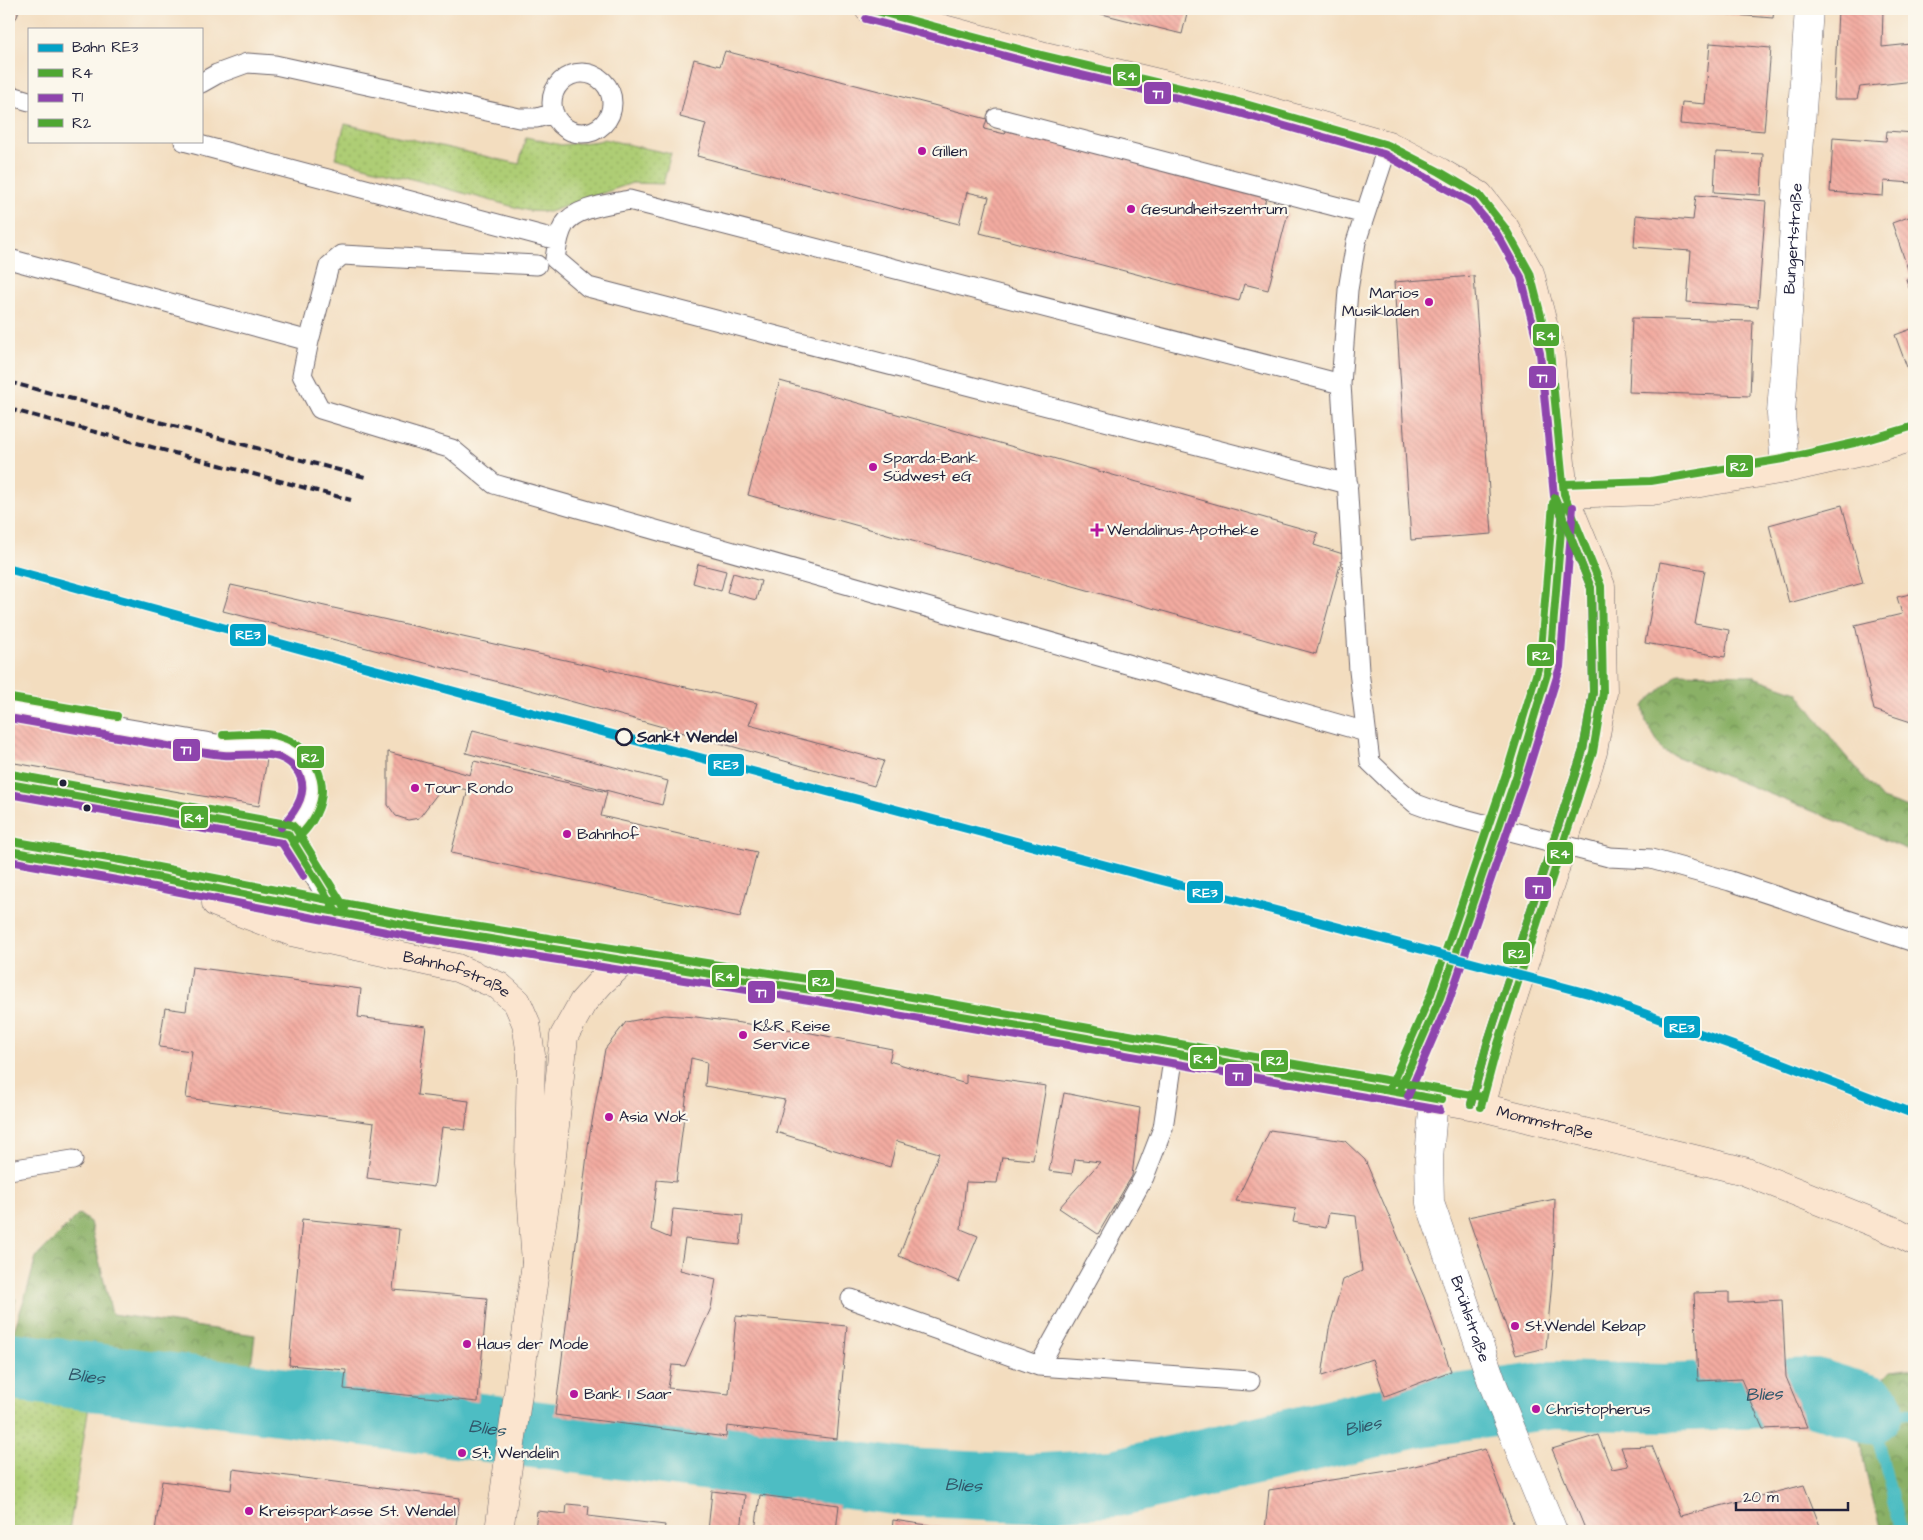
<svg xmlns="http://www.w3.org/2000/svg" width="1923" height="1540" font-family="'Architects Daughter',sans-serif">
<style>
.green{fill:url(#green-dots);stroke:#687858}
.forest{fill:url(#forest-crowns);stroke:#566950}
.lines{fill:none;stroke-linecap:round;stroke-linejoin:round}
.stream{stroke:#4ebdc3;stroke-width:11}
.river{stroke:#4ebdc3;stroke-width:68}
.building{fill:url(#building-back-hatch)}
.service-casing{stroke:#6b6369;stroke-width:21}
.minor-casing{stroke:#6b6369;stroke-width:29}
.tertiary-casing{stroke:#6b6369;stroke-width:29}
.secondary-casing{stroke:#6b6369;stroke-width:29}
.service{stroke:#fff;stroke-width:19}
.minor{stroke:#fff;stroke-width:28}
.tertiary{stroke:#fff;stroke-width:28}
.secondary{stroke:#fbe5cf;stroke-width:28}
.rail{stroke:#22223b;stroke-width:4;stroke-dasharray:8 4;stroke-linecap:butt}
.service-bridge-casing{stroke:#6b6369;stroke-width:21;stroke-linecap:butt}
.service-bridge{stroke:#fff;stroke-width:19}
.bus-1-casing{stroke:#fbf7ec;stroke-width:11}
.bus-2-casing{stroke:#fbf7ec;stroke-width:11}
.bus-3-casing{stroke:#fbf7ec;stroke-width:11}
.bus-1{stroke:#4fa732;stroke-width:8}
.bus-2{stroke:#8e44ad;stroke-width:8}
.bus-3{stroke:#4fa732;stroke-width:8}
.rail-1-casing{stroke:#fbf7ec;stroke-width:12}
.rail-1{stroke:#02a2c7;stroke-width:9}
.poi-dot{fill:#b5179e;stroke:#fbf7ec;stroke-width:2}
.stop-dot{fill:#fbf7ec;stroke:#22223b;stroke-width:2.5}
.bus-dot{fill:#22223b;stroke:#fbf7ec;stroke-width:2}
.labels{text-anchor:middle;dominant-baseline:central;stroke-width:4.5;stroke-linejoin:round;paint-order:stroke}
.poi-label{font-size:16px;fill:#22223b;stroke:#fbf7ec;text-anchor:start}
.street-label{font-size:16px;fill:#22223b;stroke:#fbf7ec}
.stop-label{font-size:16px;font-weight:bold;fill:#22223b;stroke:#fbf7ec;text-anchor:start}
.water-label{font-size:18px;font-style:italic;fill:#31586b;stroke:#fbf7ec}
.line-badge{stroke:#fbf7ec;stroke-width:2}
.badge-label{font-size:14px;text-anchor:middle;font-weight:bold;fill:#fff}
</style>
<defs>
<pattern id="green-dots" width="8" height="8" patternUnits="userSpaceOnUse" patternTransform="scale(1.25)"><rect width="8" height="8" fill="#aecd74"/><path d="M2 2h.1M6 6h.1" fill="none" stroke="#95b065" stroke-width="1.8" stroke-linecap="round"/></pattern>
<pattern id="forest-crowns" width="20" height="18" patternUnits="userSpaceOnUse" patternTransform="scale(1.25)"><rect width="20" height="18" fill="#8ab066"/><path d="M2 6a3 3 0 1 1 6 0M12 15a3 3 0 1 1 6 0" fill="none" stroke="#708f55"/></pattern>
<pattern id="building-back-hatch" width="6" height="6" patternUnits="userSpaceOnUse" patternTransform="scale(1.25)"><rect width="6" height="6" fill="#f3aba0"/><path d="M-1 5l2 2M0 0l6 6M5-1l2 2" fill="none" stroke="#d0938b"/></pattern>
</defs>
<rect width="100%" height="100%" fill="#fbf7ec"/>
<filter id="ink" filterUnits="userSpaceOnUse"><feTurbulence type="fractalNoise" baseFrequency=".02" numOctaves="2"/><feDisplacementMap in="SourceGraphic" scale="10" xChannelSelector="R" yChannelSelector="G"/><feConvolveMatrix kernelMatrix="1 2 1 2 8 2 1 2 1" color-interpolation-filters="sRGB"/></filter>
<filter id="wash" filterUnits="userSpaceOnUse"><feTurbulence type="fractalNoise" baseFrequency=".0096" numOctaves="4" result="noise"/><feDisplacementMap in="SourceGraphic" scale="20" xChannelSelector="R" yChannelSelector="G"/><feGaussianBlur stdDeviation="1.12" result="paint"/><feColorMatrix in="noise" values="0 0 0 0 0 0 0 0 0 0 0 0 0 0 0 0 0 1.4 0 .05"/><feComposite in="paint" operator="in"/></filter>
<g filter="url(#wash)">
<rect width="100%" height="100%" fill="#f3ddbf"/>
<path class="green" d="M345,124l174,40 7,-27 35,8 38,-4 5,-2 67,15 -8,30 -31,-1 -83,29 -20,-1 -194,-53z
M9,1298l7,1 -7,29z
M9,1395l80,10 -20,126h-60z"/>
<path class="forest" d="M1679,673l69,2 49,17 41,55 44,52 32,11v42l-251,-101 -17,-29 -3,-16z
M79,1214l11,8 22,92 143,21 -8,62 -238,-31 2,-26 18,-56 7,-27z
M1914,1368v163h-33l-14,-54 -14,-72 39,-34z"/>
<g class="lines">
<path class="stream" d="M1901,1531l-31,-122 44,5"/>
<path class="river" id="s1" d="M9,1366l894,116 124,6 88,-5 304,-70 134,-18 111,3 150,-6 56,17"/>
</g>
<g id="blocks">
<path class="building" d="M9,9h10l-2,8 -8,9z
M1082,9h106l-6,25z
M1711,9h63l-1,9 -63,-5z
M1838,9h45l-1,38 29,-3 3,37 -54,6 -3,12h-23z
M1710,43l61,5 -7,83 -84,-7 2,-22 23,2z
M725,51l262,68 -3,10 21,5 4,-11 259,68 -4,15 24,7 -20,77 -24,-6 -5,17 -259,-68 9,-36 -22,-5 -8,32 -262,-68 9,-32 -26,-7 14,-58 26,7z
M1887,131l27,2 -1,50 -29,-2 -1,15 -53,-4 3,-55 53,4z
M1716,152l47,2 -2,41 -47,-3z
M1696,195l70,6 -8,106 -71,-5 4,-51 -57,-4 2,-32 57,5z
M1914,215v87l-8,-23 5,-1 -19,-55z
M1474,276l18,258 -81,6 -17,-258z
M1632,318l121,3 -3,75 -121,-4z
M1914,328v58l-19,-51z
M780,381l538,152 -4,12 29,9 -27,100 -568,-159z
M1842,505l21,78 -74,20 -20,-78z
M1660,562l45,8 -10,54 34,6 -4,27 -80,-14z
M698,564l28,7 -5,20 -28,-8z
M733,573l28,8 -5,19 -29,-8z
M231,585l526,118 -8,22 135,36 -10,25 -340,-95 -311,-80z
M1914,593v130l-40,-13 -19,-85 47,-11 -5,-17z
M9,714l258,45 -8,47 -250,-44z
M473,730l195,51 -6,24 -196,-52z
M388,752l82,23 4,-14 133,31 -6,24 156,36 -17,65 -289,-64 17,-63 -24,-5 -25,33 -11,2 -12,-4 -8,-11z
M192,967l169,22 -3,28 68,9 -9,69 52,6 -4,29 -23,-3 -8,60 -67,-9 7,-55 -188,-25 6,-47 -33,-4 6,-39 21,3z
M664,1015l32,2 105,14 91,18 -3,12 77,23v-9l80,11 -13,74 -31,-3 -5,26 -31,-1 -5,47 17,7 -19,46 -60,-26 40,-103 -42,-12 -7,26 -114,-35 9,-32 -80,-14 2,-24 -16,-4 -15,124 -19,-2 -6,50 19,8 3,-29 70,7 -3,29 -55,-6 -5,31 36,9 -5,29 -26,58 -13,-1 -4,23 61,6 7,-78 111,10 -10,113 -110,-13 -1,11 -171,-22 34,-276 16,-90 21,-27z
M1064,1093l76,15 -8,68 -34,58 -39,-26 41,-46 -25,-3 -3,15 -23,-3z
M1270,1130l75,11 20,19 59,137 27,74 -66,25 -13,-37 -50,17 7,-47 14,-49 19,-9 -6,-55 -27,-3 -3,15 -33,-6 3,-13 -60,-8z
M1555,1199l-2,69 -7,80 -30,7 -48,-138z
M302,1219l97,10 -6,61 94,8 -9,104 -134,-13 2,-19 -57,-5z
M1729,1292v11l53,-3 4,77 21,50 -44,2 -22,-50 -43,2 -4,-88z
M1598,1435l14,34 16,-3 -7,-19 31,-1 28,70 124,-31 18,46h-236l-34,-82z
M1485,1449l31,82h-251l4,-41 137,-22z
M233,1469l227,29 -5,33h-300l7,-50 69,9z
M712,1491l33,4 -4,36h-33z
M760,1495l79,10 -3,26h-81z
M567,1504l22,2 -1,10 77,9 -1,6h-129l2,-20 29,3z
M893,1520l69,10v1h-70z"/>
</g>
</g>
<g filter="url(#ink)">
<use href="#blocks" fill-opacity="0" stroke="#6b6369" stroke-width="1"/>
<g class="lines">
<g class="service-casing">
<path id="service" d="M552 103a30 30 0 1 1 60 0a30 30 0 1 1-60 0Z
M201,83l16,-9 30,-11 28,2 244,53h18l17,-5
M9,95l20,6
M997,118l368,96
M184,141l374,99
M1388,145l-32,97 -8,48 -7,94 18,287 11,91 25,24 21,18 22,8
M9,259l300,82
M537,265l-195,-10 -13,11 -20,75 -7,34 18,34 132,40 42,35 872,248
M1341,384l-712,-184c-18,4 -54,7 -65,25 -6,10 -7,22 -9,34l33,28 760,197
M9,708l214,37h52l12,4 15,11 10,17v17l-5,17 -6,9 -13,14
M9,784l279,50 49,79
M1609,857l42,2 79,22 184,61
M1174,1053l-11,75 -19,49 -105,189 211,15
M9,1170l64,-10
M851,1299l188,67"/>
</g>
<g class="minor-casing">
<g id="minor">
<path id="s2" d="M1785,469l-4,-55 28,-405"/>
</g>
</g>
<g class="tertiary-casing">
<g id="tertiary">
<path id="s3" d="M1434,1098l-5,60 1,45 62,179 61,149"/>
</g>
</g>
<g class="secondary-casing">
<g id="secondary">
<path d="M869,9l172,46 194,46 153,44 52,27 39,23 26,33 25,45 20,78 14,143 -14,170 -32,107 -78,227 -41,94"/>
<path d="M1564,494l88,-3 133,-22 80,-18 49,-14"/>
<path id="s4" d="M9,851l121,21 279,54 421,67 651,114 263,64 153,61 17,9"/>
<path id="s5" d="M216,903l76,29 165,36 42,18 18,16 9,21 5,32 -2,108 7,100"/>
<path d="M1481,1107l16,-60 96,-295 10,-59 -2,-107 -36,-88"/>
<path d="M499,1531l37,-268 15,-98 13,-129 19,-34 18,-20 23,-21"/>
</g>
</g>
<use href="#service" class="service"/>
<use href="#minor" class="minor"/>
<use href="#tertiary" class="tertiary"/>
<use href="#secondary" class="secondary"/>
<path class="rail" d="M9,382l356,95
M9,409l342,91"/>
<g class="service-bridge-casing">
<path id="service-bridge" d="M1438,812l171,45"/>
</g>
<use href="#service-bridge" class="service-bridge"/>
<g class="bus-1-casing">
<path id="bus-1" d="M869,9l172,46 194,46 153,44 52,27 39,23 26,33 25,45 20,78 14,143 37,92 2,107 -10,59 -96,295 -16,60
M9,784l279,50 49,79
M9,851l121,21 279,54 421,67 612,107
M1399,1092l41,-94 78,-227 32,-107 13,-158"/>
</g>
<g class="bus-2-casing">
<path id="bus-2" d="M866,19l173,46 193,46 152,43 88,49 25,31 24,43 19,76 14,143 37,92 2,104 -10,58 -96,294 -16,60
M9,718c47,8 95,17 142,25 24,4 48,10 72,12 23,2 55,-8 72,13 17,21 1,43 -14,59
M9,794l273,49 21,33
M9,861l119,21 279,54 421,67 612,107
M1408,1096l41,-95 78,-227 33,-107 13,-160"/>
</g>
<g class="bus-3-casing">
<path id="bus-3" d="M1564,484l87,-3 132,-22 80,-18 48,-14
M11,698l106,18
M223,735c19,0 40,-4 58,2 32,10 51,45 35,77 -5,11 -13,19 -21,27
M11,774l281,51 4,4 49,79
M11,841l121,21 279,54 421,67 651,114
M1390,1088l41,-94 77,-226 32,-106 13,-159
M1471,1104l16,-60 96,-294 10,-58 -2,-104 -36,-90"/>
</g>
<use href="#bus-1" class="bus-1"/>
<use href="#bus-2" class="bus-2"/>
<use href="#bus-3" class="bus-3"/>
<g class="rail-1-casing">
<path id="rail-1" d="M9,569l553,152 1028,273 189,68 135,52"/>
</g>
<use href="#rail-1" class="rail-1"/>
</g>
</g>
<g class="poi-dot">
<circle cx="922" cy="151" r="5"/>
<circle cx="1131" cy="209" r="5"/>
<circle cx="1429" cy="302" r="5"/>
<circle cx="873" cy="467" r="5"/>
<path d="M1094.5 522.5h5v5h5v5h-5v5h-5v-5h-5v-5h5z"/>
<circle cx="415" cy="788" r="5"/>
<circle cx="567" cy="834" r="5"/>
<circle cx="743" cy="1035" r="5"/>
<circle cx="609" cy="1117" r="5"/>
<circle cx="1515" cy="1326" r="5"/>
<circle cx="467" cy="1344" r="5"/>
<circle cx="574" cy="1394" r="5"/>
<circle cx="1536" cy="1409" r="5"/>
<circle cx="462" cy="1453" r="5"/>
<circle cx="249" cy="1511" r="5"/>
</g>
<circle class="stop-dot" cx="624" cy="737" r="8"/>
<g class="bus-dot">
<circle cx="63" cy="783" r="4.5"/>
<circle cx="87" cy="808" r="4.5"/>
</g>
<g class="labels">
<g class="poi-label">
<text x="932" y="151">Gillen</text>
<text x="1141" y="209">Gesundheitszentrum</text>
<text x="1419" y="293" text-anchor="end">Marios<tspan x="1419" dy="18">Musikladen</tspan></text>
<text x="883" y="458">Sparda-Bank<tspan x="883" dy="18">Südwest eG</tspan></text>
<text x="1107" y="530">Wendalinus-Apotheke</text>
<text x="425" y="788">Tour Rondo</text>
<text x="577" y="834">Bahnhof</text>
<text x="753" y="1026">K&amp;R Reise<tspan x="753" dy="18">Service</tspan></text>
<text x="619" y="1117">Asia Wok</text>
<text x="1525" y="1326">St.Wendel Kebap</text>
<text x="477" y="1344">Haus der Mode</text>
<text x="584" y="1394">Bank 1 Saar</text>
<text x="1546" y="1409">Christopherus</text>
<text x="472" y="1453">St. Wendelin</text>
<text x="259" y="1511">Kreissparkasse St. Wendel</text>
</g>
<g class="street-label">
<text stroke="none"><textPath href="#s2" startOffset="231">Bungertstraße</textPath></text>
<text stroke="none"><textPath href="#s5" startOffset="252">Bahnhofstraße</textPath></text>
<text stroke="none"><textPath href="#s4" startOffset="1560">Mommstraße</textPath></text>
<text stroke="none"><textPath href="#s3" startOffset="228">Brühlstraße</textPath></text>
</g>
<g class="stop-label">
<text x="637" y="737">Sankt Wendel</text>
</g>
<g class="water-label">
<text stroke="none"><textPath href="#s1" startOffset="78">Blies</textPath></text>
<text stroke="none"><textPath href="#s1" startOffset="1772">Blies</textPath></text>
<text stroke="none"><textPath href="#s1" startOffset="1368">Blies</textPath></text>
<text stroke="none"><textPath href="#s1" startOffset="482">Blies</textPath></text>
<text stroke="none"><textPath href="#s1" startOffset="962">Blies</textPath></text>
</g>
</g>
<g class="line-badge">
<rect x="1112" y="63" width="29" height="24" rx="5" fill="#4fa732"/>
<rect x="1143" y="81" width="29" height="24" rx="5" fill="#8e44ad"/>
<rect x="1532" y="323" width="28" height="24" rx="5" fill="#4fa732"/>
<rect x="1528" y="365" width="29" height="24" rx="5" fill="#8e44ad"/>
<rect x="1725" y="454" width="29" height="24" rx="5" fill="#4fa732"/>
<rect x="229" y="623" width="38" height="24" rx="5" fill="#02a2c7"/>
<rect x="1526" y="643" width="29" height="24" rx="5" fill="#4fa732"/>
<rect x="172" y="738" width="29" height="24" rx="5" fill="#8e44ad"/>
<rect x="296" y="745" width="29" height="24" rx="5" fill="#4fa732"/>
<rect x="707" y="753" width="38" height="24" rx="5" fill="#02a2c7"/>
<rect x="180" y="805" width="29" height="24" rx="5" fill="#4fa732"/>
<rect x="1546" y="841" width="28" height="24" rx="5" fill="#4fa732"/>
<rect x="1524" y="876" width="28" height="24" rx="5" fill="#8e44ad"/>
<rect x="1186" y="880" width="38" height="24" rx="5" fill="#02a2c7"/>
<rect x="1502" y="941" width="29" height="24" rx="5" fill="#4fa732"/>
<rect x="711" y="964" width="29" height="24" rx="5" fill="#4fa732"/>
<rect x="807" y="969" width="28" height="24" rx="5" fill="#4fa732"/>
<rect x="747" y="980" width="29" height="24" rx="5" fill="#8e44ad"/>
<rect x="1663" y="1015" width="38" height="24" rx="5" fill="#02a2c7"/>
<rect x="1189" y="1046" width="29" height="24" rx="5" fill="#4fa732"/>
<rect x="1260" y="1049" width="29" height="24" rx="5" fill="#4fa732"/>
<rect x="1224" y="1063" width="29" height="24" rx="5" fill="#8e44ad"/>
</g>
<g class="badge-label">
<text x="1127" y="80">R4</text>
<text x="1158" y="98">T1</text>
<text x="1546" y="340">R4</text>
<text x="1542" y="382">T1</text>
<text x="1739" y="471">R2</text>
<text x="248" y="639">RE3</text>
<text x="1541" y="660">R2</text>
<text x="186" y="754">T1</text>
<text x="310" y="762">R2</text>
<text x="726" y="769">RE3</text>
<text x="194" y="822">R4</text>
<text x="1560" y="858">R4</text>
<text x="1538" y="893">T1</text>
<text x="1205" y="897">RE3</text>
<text x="1517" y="958">R2</text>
<text x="725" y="981">R4</text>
<text x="821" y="986">R2</text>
<text x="761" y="997">T1</text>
<text x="1682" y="1032">RE3</text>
<text x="1203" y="1063">R4</text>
<text x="1275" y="1065">R2</text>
<text x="1238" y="1080">T1</text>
</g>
<rect width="1923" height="1540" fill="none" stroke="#fbf7ec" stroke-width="30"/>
<rect x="28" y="28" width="175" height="115" fill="#fbf7ec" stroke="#a4a2a5"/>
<rect x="38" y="44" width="25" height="8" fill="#02a2c7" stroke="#a4a2a5"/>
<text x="72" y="52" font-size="15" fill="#22223b">Bahn RE3</text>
<rect x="38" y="69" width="25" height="8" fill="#4fa732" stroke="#a4a2a5"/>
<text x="72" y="78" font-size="15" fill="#22223b">R4</text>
<rect x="38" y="94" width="25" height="8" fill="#8e44ad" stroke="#a4a2a5"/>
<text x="72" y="102" font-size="15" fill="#22223b">T1</text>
<rect x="38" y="119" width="25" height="8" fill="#4fa732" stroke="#a4a2a5"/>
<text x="72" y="128" font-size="15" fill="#22223b">R2</text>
<path d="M1736 1502v8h112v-8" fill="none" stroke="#22223b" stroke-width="2.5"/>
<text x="1743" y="1502" font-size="15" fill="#22223b" stroke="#fbf7ec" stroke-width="4" paint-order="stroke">20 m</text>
</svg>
